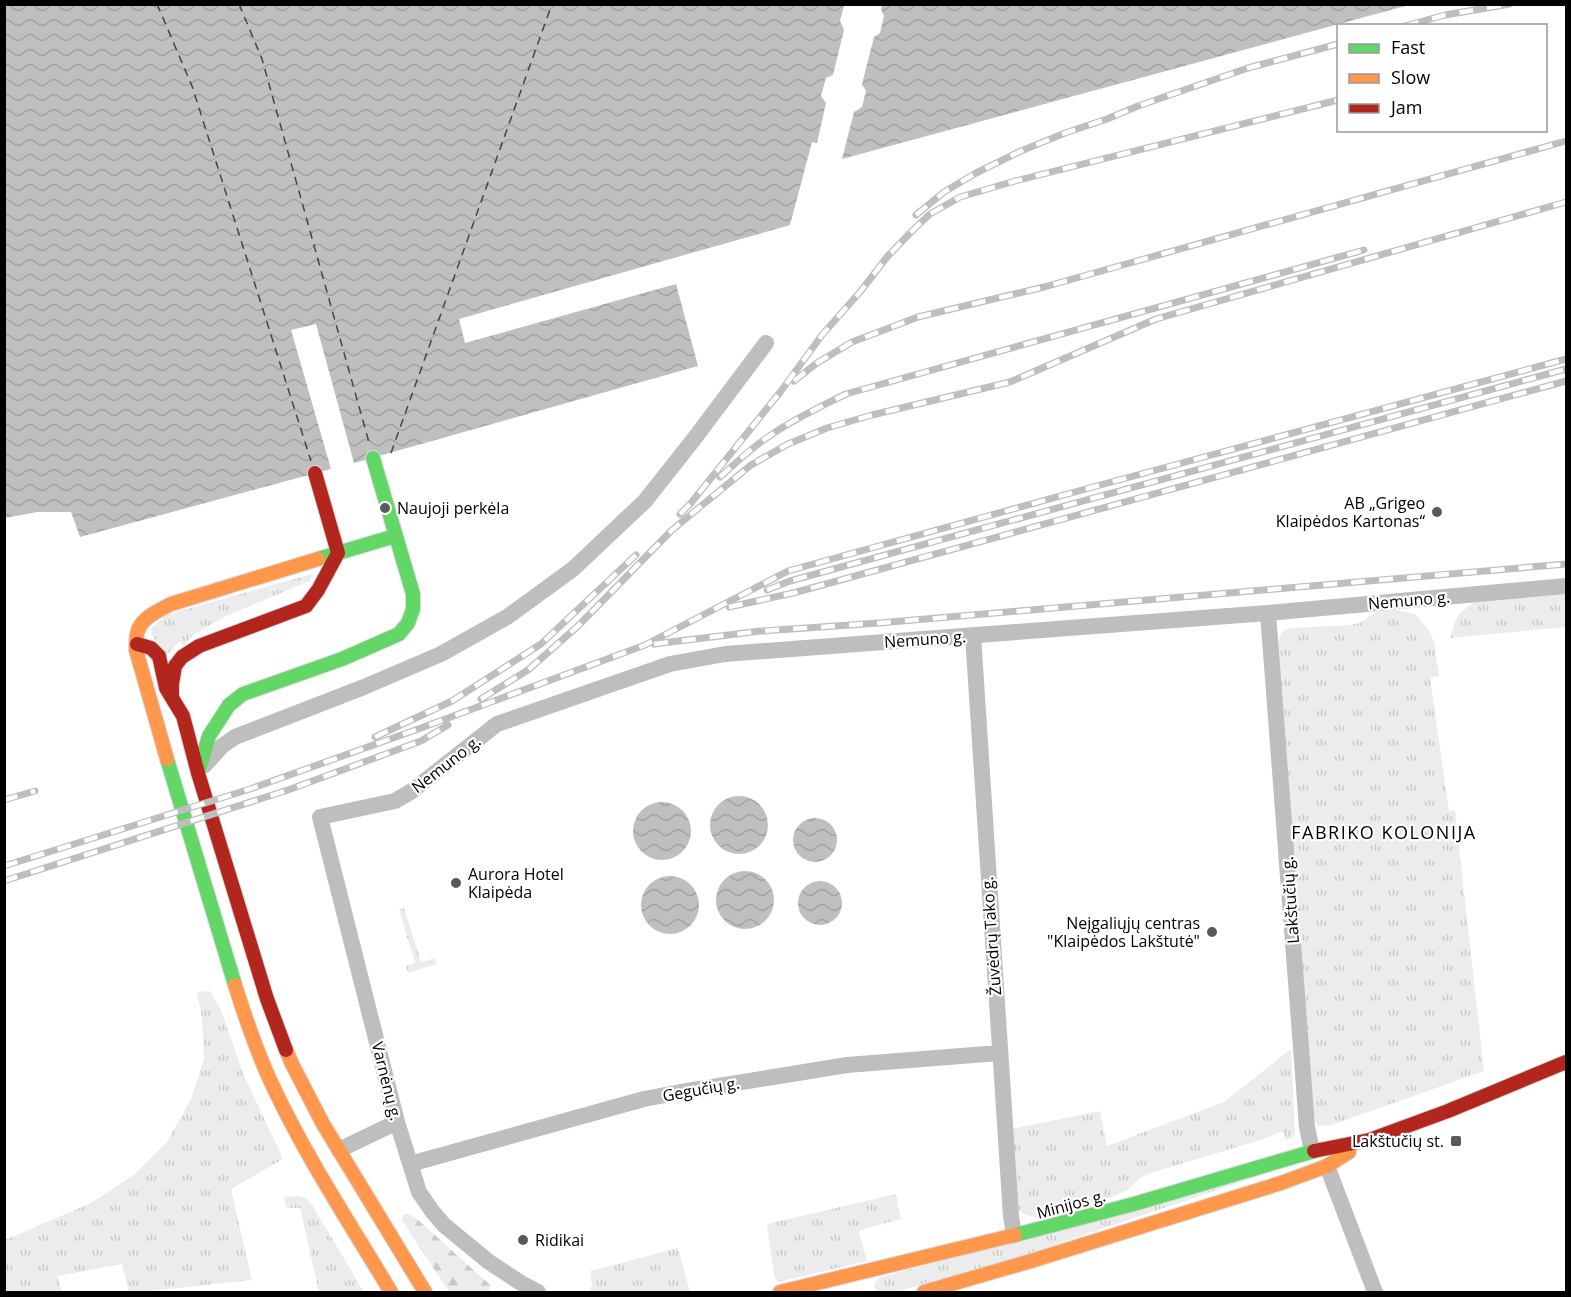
<svg xmlns="http://www.w3.org/2000/svg" width="1571" height="1297" font-family="'Open Sans',sans-serif">
<style>
.grass{fill:url(#grass-tufts)}
.forest{fill:url(#forest-firs)}
.water{fill:url(#water-waves)}
.lines{fill:none;stroke-linecap:round;stroke-linejoin:round}
.ferry{stroke:#444;stroke-width:1.5;stroke-dasharray:8 6;stroke-linecap:butt}
.fast-casing{stroke:#dbdbdb;stroke-width:16}
.slow-casing{stroke:#dbdbdb;stroke-width:16}
.jam-casing{stroke:#dbdbdb;stroke-width:16}
.street{stroke:#bebebe;stroke-width:16}
.fast{stroke:#63d668;stroke-width:14}
.slow{stroke:#ff974d;stroke-width:14}
.jam{stroke:#b3261e;stroke-width:14}
.rail-casing{stroke:#bebebe;stroke-width:7}
.rail{stroke:#fff;stroke-width:4.5;stroke-dasharray:14;stroke-linecap:butt}
.poi-dot{fill:#595959;stroke:#fff;stroke-width:2}
.labels{text-anchor:middle;dominant-baseline:central;stroke-width:4.5;stroke-linejoin:round;paint-order:stroke}
.poi-label{font-size:16px;fill:#000;stroke:#fff;text-anchor:end}
.street-label{font-size:16px;fill:#000;stroke:#fff}
.neighbourhood-label{font-size:18px;letter-spacing:1.5px;fill:#000;stroke:#fff}
</style>
<defs>
<pattern id="grass-tufts" width="24" height="20" patternUnits="userSpaceOnUse" patternTransform="scale(1.5)"><rect width="24" height="20" fill="#ececec"/><path d="M3 7l-1-3M5 7V3M7 7l1-3M15 17l-1-3M17 17v-4M19 17l1-3" fill="none" stroke="#c9c9c9"/></pattern>
<pattern id="forest-firs" width="22" height="20" patternUnits="userSpaceOnUse" patternTransform="scale(1.5)"><rect width="22" height="20" fill="#ececec"/><path d="M5 1l3.5 6h-7zM16 11l3.5 6h-7z" fill="#c9c9c9"/></pattern>
<pattern id="water-waves" width="16" height="10" patternUnits="userSpaceOnUse" patternTransform="scale(1.5)"><rect width="16" height="10" fill="#bfbfbf"/><path d="M0 5q4-4 8 0t8 0" fill="none" stroke="#a2a2a2"/></pattern>
</defs>
<rect width="100%" height="100%" fill="#fff"/>
<path class="grass" d="M312,574l-2,7 -84,35 -33,19 -9,11 -5,-4 -13,14 -15,-22 1,-6 14,-13z
M1566,594v33l-116,11 4,-14 4,-9 16,-13z
M1392,609l23,5 13,15 6,12 5,35 -9,2 19,133 6,-1 29,261 -155,55 -12,-1 -5,-9 -34,-472c2,-10 3,-13 13,-16l57,-3 12,-2 17,-12z
M404,908l17,54 14,-4 2,6 -29,9 -2,-7 9,-3 -16,-53z
M210,991l11,19 21,61 41,88 -52,30 21,91 -112,12h-11l-7,-28 -64,12 4,16h-57v-52l86,-37 44,-29 32,-32 24,-43 13,-40 -2,-42 -5,-25z
M1291,1049l4,83 -1,5 -8,3 -4,-9 -15,7 -120,36 -7,4 -11,11 -17,8 -76,20c-9,-1 -15,-3 -20,-11l-5,-77 89,-18 7,35 117,-44z
M1270,1172l-251,85 -124,35c-11,1 -28,2 -17,-14z
M896,1194l5,25 -41,11 -1,3 8,28 -89,21 -4,-6 -7,-52z
M298,1196l8,2 6,7 52,87h-45l-19,-84h-13l-3,-11z
M678,1248l12,44h-109l9,-2 2,-5 -2,-14z"/>
<path class="forest" d="M405,1214h3l9,5 73,66v7h-41l-47,-72 1,-4z"/>
<path class="water" d="M5,5h841l-2,1 -4,15 4,9 -11,45 -7,3 -5,18 5,7 -9,40 -5,-1 -22,83 -331,94 6,24 211,-59 22,82 -344,97 -38,-139 -25,6 40,139 -251,68 -9,-25h-34l-32,6z
M882,5v-1l527,1 -567,154 12,-47 8,-5 4,-16 -4,-7 12,-47 6,-4 4,-17 -3,-7z
M710 825a29 29 0 1 1 58 0a29 29 0 1 1-58 0Z
M633 831a29 29 0 1 1 58 0a29 29 0 1 1-58 0Z
M793 840a22 22 0 1 1 44 0a22 22 0 1 1-44 0Z
M716 900a29 29 0 1 1 58 0a29 29 0 1 1-58 0Z
M641 905a29 29 0 1 1 58 0a29 29 0 1 1-58 0Z
M798 903a22 22 0 1 1 44 0a22 22 0 1 1-44 0Z"/>
<g class="lines">
<path class="ferry" d="M157,4l35,82 119,375
M239,4l23,55 108,387
M391,453l161,-449"/>
<g class="fast-casing">
<path id="fast" d="M318,559l77,-23
M167,759l68,226
M198,773l11,-37 20,-31 14,-11 99,-35 57,-25 9,-11 5,-14v-15l-40,-136
M1015,1235l119,-31 180,-53"/>
</g>
<g class="slow-casing">
<path id="slow" d="M167,759l-31,-109c0,-5 0,-11 1,-16 3,-16 21,-23 34,-30l147,-45
M235,985c10,32 21,64 35,95 34,74 79,142 121,212
M286,1050l6,14 31,60 102,168
M780,1292l235,-57
M924,1292l107,-31 250,-78 46,-17 22,-14"/>
</g>
<g class="jam-casing">
<path id="jam" d="M137,644l14,4 8,8 7,32 17,28 15,57 69,226 19,51
M172,695v-11l3,-18 7,-9 17,-11 107,-40 12,-16 20,-37 -23,-80
M1314,1151l55,-11 79,-29 118,-49"/>
</g>
<path class="street" d="M1268,613l39,514 5,24
M973,635l38,581 3,19
M205,765l17,-19 13,-9 129,-50 77,-33 66,-37 66,-48 72,-68 49,-62 72,-96
M339,1150l58,-28
M410,1164l234,-65 37,-7 166,-27 152,-12
M1327,1166l48,126
M538,1292l-17,-9 -32,-21 -45,-37 -12,-14 -13,-19 -22,-70 -77,-305 75,-16 17,-10 85,-67 173,-60 55,-10 543,-41 298,-27"/>
<use href="#fast" class="fast"/>
<use href="#slow" class="slow"/>
<use href="#jam" class="jam"/>
<g class="rail-casing">
<path id="rail" d="M1405,26l40,-11 65,-11
M916,215l28,-23 32,-19 45,-22 44,-18 42,-14 31,-13 110,-38 90,-24
M794,381l23,-18 35,-21 66,-25 126,-30 522,-146
M720,477c16,-14 32,-30 51,-42 23,-16 49,-28 75,-41l518,-144
M680,514l11,-11 90,-112 41,-56 38,-43 27,-35 25,-26 18,-17 30,-17 55,-16 323,-81
M767,590l23,-9 776,-212
M729,607l64,-14 773,-212
M654,644l107,-13 118,-8 687,-59
M481,699l47,-29 50,-44 94,-96 79,-65 37,-21 39,-16 45,-13 138,-33 146,-63 410,-117
M375,737l77,-36 89,-57 95,-89
M4,800l31,-9
M4,866l246,-77 171,-61 224,-83 143,-74 305,-84 473,-128
M4,881l284,-91 133,-49 27,-16"/>
</g>
<use href="#rail" class="rail"/>
</g>
<g class="poi-dot">
<circle cx="385" cy="508" r="6"/>
<circle cx="1437" cy="512" r="6"/>
<circle cx="456" cy="883" r="6"/>
<circle cx="1212" cy="932" r="6"/>
<rect x="1450" y="1135" width="12" height="12" rx="3"/>
<circle cx="523" cy="1240" r="6"/>
</g>
<g class="labels">
<g class="poi-label">
<text x="1425" y="503">AB „Grigeo<tspan x="1425" dy="18">Klaipėdos Kartonas“</tspan></text>
<text x="397" y="508" text-anchor="start">Naujoji perkėla</text>
<text x="468" y="874" text-anchor="start">Aurora Hotel<tspan x="468" dy="18">Klaipėda</tspan></text>
<text x="1200" y="923">Neįgaliųjų centras<tspan x="1200" dy="18">"Klaipėdos Lakštutė"</tspan></text>
<text x="1444" y="1141">Lakštučių st.</text>
<text x="535" y="1240" text-anchor="start">Ridikai</text>
</g>
<g class="street-label">
<text transform="translate(1409 600) rotate(-5)">Nemuno g.</text>
<text transform="translate(925 639) rotate(-4)">Nemuno g.</text>
<text transform="translate(446 764) rotate(-38)">Nemuno g.</text>
<text transform="translate(1290 900) rotate(-94)">Lakštučių g.</text>
<text transform="translate(991 936) rotate(-94)">Žuvėdrų Tako g.</text>
<text transform="translate(387 1081) rotate(76)">Varnėnų g.</text>
<text transform="translate(701 1089) rotate(-10)">Gegučių g.</text>
<text transform="translate(1071 1204) rotate(-15)">Minijos g.</text>
</g>
<g class="neighbourhood-label">
<text x="1384" y="832">FABRIKO KOLONIJA</text>
</g>
</g>
<rect width="1571" height="1297" fill="none" stroke="#000000" stroke-width="12"/>
<rect x="1337" y="24" width="210" height="108" fill="#ffffff" stroke="#999999" stroke-width="1.5"/>
<rect x="1349" y="44" width="30" height="9" fill="#63d668" stroke="#999999" stroke-width="1.5"/>
<text x="1391" y="54" font-size="18" fill="#000000">Fast</text>
<rect x="1349" y="74" width="30" height="9" fill="#ff974d" stroke="#999999" stroke-width="1.5"/>
<text x="1391" y="84" font-size="18" fill="#000000">Slow</text>
<rect x="1349" y="104" width="30" height="9" fill="#b3261e" stroke="#999999" stroke-width="1.5"/>
<text x="1391" y="114" font-size="18" fill="#000000">Jam</text>
</svg>
